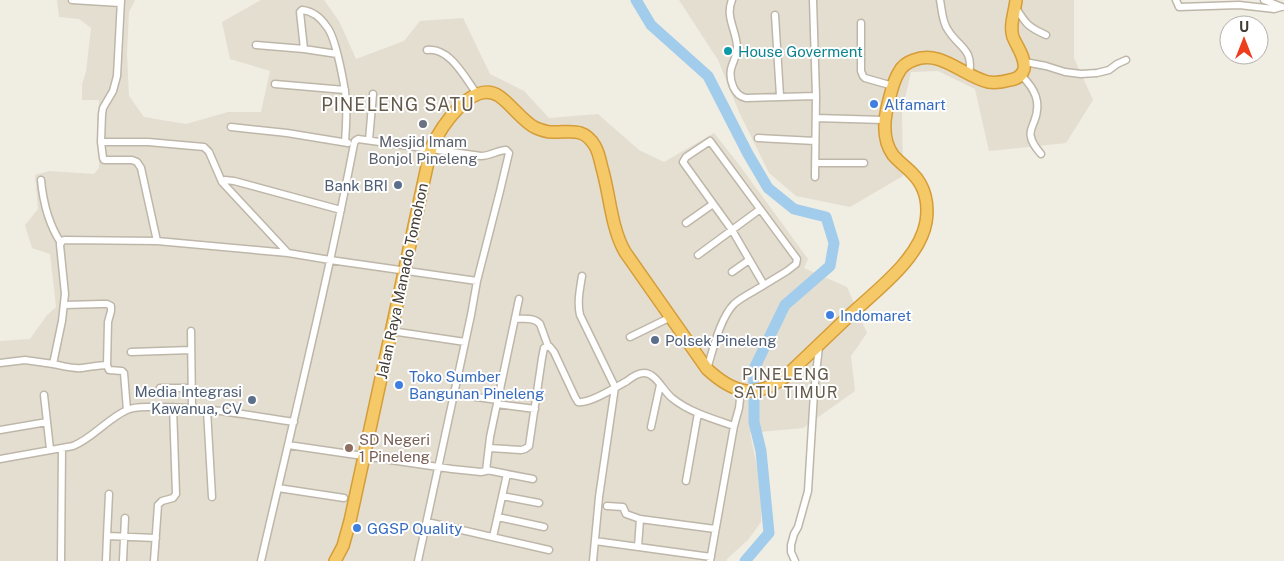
<svg xmlns="http://www.w3.org/2000/svg" width="1284" height="561" font-family="'Public Sans',sans-serif">
<style>
.residential{fill:#e4ded1}
.lines{fill:none;stroke-linecap:round;stroke-linejoin:round}
.river{stroke:#a1cceb;stroke-width:11}
.street-casing{stroke:#beb7a9;stroke-width:9}
.highway-casing{stroke:#d49d39;stroke-width:14}
.street{stroke:#fff;stroke-width:6}
.highway{stroke:#f6c968;stroke-width:11}
.culture-dot{fill:#0f9aa8;stroke:#fff;stroke-width:2}
.shop-dot{fill:#3f7fe0;stroke:#fff;stroke-width:2}
.worship-dot{fill:#6b7280;stroke:#fff;stroke-width:2}
.service-dot{fill:#5c6f8a;stroke:#fff;stroke-width:2}
.education-dot{fill:#8d6e63;stroke:#fff;stroke-width:2}
.labels{text-anchor:middle;dominant-baseline:central;stroke-width:4;stroke-linejoin:round;paint-order:stroke}
.culture-label{font-size:15px;fill:#0d838f;stroke:#fff;text-anchor:start}
.shop-label{font-size:15px;fill:#366cbe;stroke:#fff;text-anchor:start}
.worship-label{font-size:15px;fill:#5b616d;stroke:#fff}
.service-label{font-size:15px;fill:#4e5e75;stroke:#fff;text-anchor:end}
.street-label{font-size:15px;fill:#423c34;stroke:#fff}
.education-label{font-size:15px;fill:#785e54;stroke:#fff;text-anchor:start}
.neighbourhood-label{font-size:16px;letter-spacing:1px;fill:#645a4b;stroke:#fff}
.quarter-label{font-size:18px;letter-spacing:1px;fill:#645a4b;stroke:#fff}
</style>
<rect width="100%" height="100%" fill="#f0ede3"/>
<path class="residential" d="M57,0h78l-6,12 -2,42 2,42 15,21 42,7 42,-12h33l9,-41 -40,-12 -8,-37 39,-22h63l15,21 17,38 48,-18 16,-20 43,-3 27,56 34,17 25,27 49,-4 41,36 25,12 50,-29 26,33 68,93 -4,9 43,19 20,46 -16,23 4,35 -52,37 -53,5 7,34 4,36v19l-13,18 -21,19v2h-727v-220l30,-2 17,-24 9,-8 -6,-53 -18,-6 -7,-23 13,-16 -3,-34 14,-4 45,3 5,-6v-68h-17v-16l4,-12 5,-44 -12,-9 -20,-2z
M679,0h395v58l19,42 -27,43 -77,8 -14,-62 -37,-18 -27,1 -9,40 1,64 -53,31 -54,-11 -27,-23 -30,-61 -21,-52z"/>
<g class="lines">
<path class="river" d="M636,0l15,25 57,51 40,78 20,34 26,21 32,8 8,26 -4,23 -45,39 -31,64v53l7,29 8,82 -24,28"/>
<g class="street-casing">
<path id="street" d="M72,0l48,3
M121,0l-4,76 -4,15 -10,17 -1,6 -1,28 2,16 1,2h28l5,2 4,6 16,73
M732,0c-7,16 4,30 5,46 1,8 -4,15 -6,23 -2,11 3,27 15,29l70,-2
M813,0l3,96 -1,81
M940,0c2,10 2,22 8,30 11,18 26,19 21,44
M1176,0l3,7 60,-2 35,4 7,-2
M1264,0l18,7
M1016,8c10,16 12,19 30,27
M775,15l5,81
M861,23v48l2,5 2,2 28,8
M256,45l48,4 33,5
M304,49l-4,-37 2,-2c11,1 19,8 25,17 9,11 17,56 19,72 1,14 0,29 -1,43
M427,50c23,-3 38,28 50,44
M1025,62l21,4 19,6 16,2 16,-1 12,-3 8,-6 9,-4
M1021,75c14,14 21,27 13,47 -2,5 -5,10 -3,15 1,7 6,12 10,17
M275,84l70,6
M816,118l68,2
M231,127l56,6 61,10
M758,138l57,3
M369,140l4,-46
M101,142h47l56,5 5,5 13,30
M815,163h49
M41,180c2,21 8,45 20,63
M686,223l27,-19
M288,253l-66,-71 3,-2 9,1 107,29
M698,255l61,-45
M732,272l17,-12
M582,276c-2,13 -5,26 -2,39l35,72 -16,110 -6,64
M64,305l37,-1h6l4,2v5l-3,11 -1,43
M515,319c9,0 19,-2 25,5l8,22
M191,331l1,77
M391,331l74,11
M630,337l41,-20
M131,352l60,-2
M0,363l25,-3 28,4
M707,369c6,-19 13,-51 27,-65 9,-8 21,-13 30,-19l-32,-55 -49,-68 3,-5 24,-16 87,118 -1,5 -9,7 -23,14
M160,388h31
M454,394l44,6
M44,395l6,54
M497,404l38,5
M127,410l-3,-37 -2,-2 -13,-1 -2,-5c-9,0 -16,2 -25,3 -10,1 -19,-2 -29,-4l9,-43 3,-27 -5,-49v-2l4,-3 93,1 131,12 42,7 147,21
M207,410l5,87
M651,427l9,-42
M0,430l47,-8
M288,445l164,24 29,3 5,-1 4,-34 29,-138
M489,448l32,2 4,-1 4,-3 13,-88 2,-10 4,-2 2,1 4,5 21,45 3,5c12,2 38,-15 49,-21 5,-4 11,-8 17,-8 12,0 19,18 28,25 17,14 41,21 62,28
M0,459l73,-13c20,-8 34,-27 54,-36 8,-4 18,-3 26,-3 48,-1 94,8 141,15
M487,470l20,4
M686,481l12,-68
M278,488l66,10
M109,494l-2,42 49,2
M502,496l37,7
M607,506l16,1 3,7 14,5 75,10
M498,517l46,10
M427,522l122,28
M493,537l14,-63 26,5
M595,541l116,16
M638,547l2,-28
M123,560l2,-42
M61,561l1,-113
M106,561l1,-25
M154,561l4,-56 4,-4 11,-3 3,-4 -3,-87
M261,561c32,-139 66,-277 93,-417l1,-3 3,-2 123,17c9,0 17,-6 25,-6l3,3 -9,38 -23,90 -6,34 -53,246
M710,561l24,-135 5,-18 2,-18
M795,561l-4,-9v-7l3,-11 4,-7 10,-36 6,-98 5,-47"/>
</g>
<g class="highway-casing">
<path id="highway" d="M335,561l8,-15 7,-25 81,-373c9,-19 41,-70 68,-52 12,8 25,27 37,32 5,2 10,4 15,4 18,1 32,-6 44,14 4,7 5,14 7,22 8,27 9,60 23,84l82,117c26,24 48,31 78,8 22,-21 44,-42 66,-63 26,-24 69,-56 75,-92 3,-18 -1,-36 -14,-49 -6,-6 -14,-12 -19,-18 -11,-15 -9,-35 -5,-51 3,-11 5,-23 11,-32 3,-6 9,-10 15,-12 26,-11 49,16 74,22 7,1 15,0 22,-2 7,-1 12,-4 14,-11 2,-11 -7,-22 -11,-32 -4,-11 2,-26 3,-37"/>
</g>
<use href="#street" class="street"/>
<use href="#highway" class="highway"/>
</g>
<circle class="culture-dot" cx="728" cy="51" r="5"/>
<g class="shop-dot">
<circle cx="874" cy="104" r="5"/>
<circle cx="830" cy="315" r="5"/>
<circle cx="399" cy="385" r="5"/>
<circle cx="357" cy="528" r="5"/>
</g>
<circle class="worship-dot" cx="423" cy="124" r="5"/>
<g class="service-dot">
<circle cx="398" cy="185" r="5"/>
<circle cx="655" cy="340" r="5"/>
<circle cx="252" cy="400" r="5"/>
</g>
<circle class="education-dot" cx="349" cy="448" r="5"/>
<g class="labels">
<g class="culture-label">
<text x="738" y="51">House Goverment</text>
</g>
<g class="shop-label">
<text x="884" y="104">Alfamart</text>
<text x="840" y="315">Indomaret</text>
<text x="409" y="376">Toko Sumber<tspan x="409" dy="17">Bangunan Pineleng</tspan></text>
<text x="367" y="528">GGSP Quality</text>
</g>
<g class="worship-label">
<text x="423" y="141">Mesjid Imam<tspan x="423" dy="17">Bonjol Pineleng</tspan></text>
</g>
<g class="service-label">
<text x="388" y="185">Bank BRI</text>
<text x="665" y="340" text-anchor="start">Polsek Pineleng</text>
<text x="242" y="391">Media Integrasi<tspan x="242" dy="17">Kawanua, CV</tspan></text>
</g>
<g class="street-label">
<text transform="translate(402 281) rotate(-78)">Jalan Raya Manado Tomohon</text>
</g>
<g class="education-label">
<text x="359" y="439">SD Negeri<tspan x="359" dy="17">1 Pineleng</tspan></text>
</g>
<g class="neighbourhood-label">
<text x="786" y="374">PINELENG<tspan x="786" dy="18">SATU TIMUR</tspan></text>
</g>
<g class="quarter-label">
<text x="398" y="104">PINELENG SATU</text>
</g>
</g>
<g transform="translate(1244 40)"><circle r="24" fill="#ffffff" stroke="#b3b1ae"/>
<path d="M0-4L9 19L0 12L-9 19Z" fill="#ee3e1c"/>
<text y="-8" font-size="14" font-weight="bold" text-anchor="middle" fill="#423c34">U</text>
</g>
</svg>
